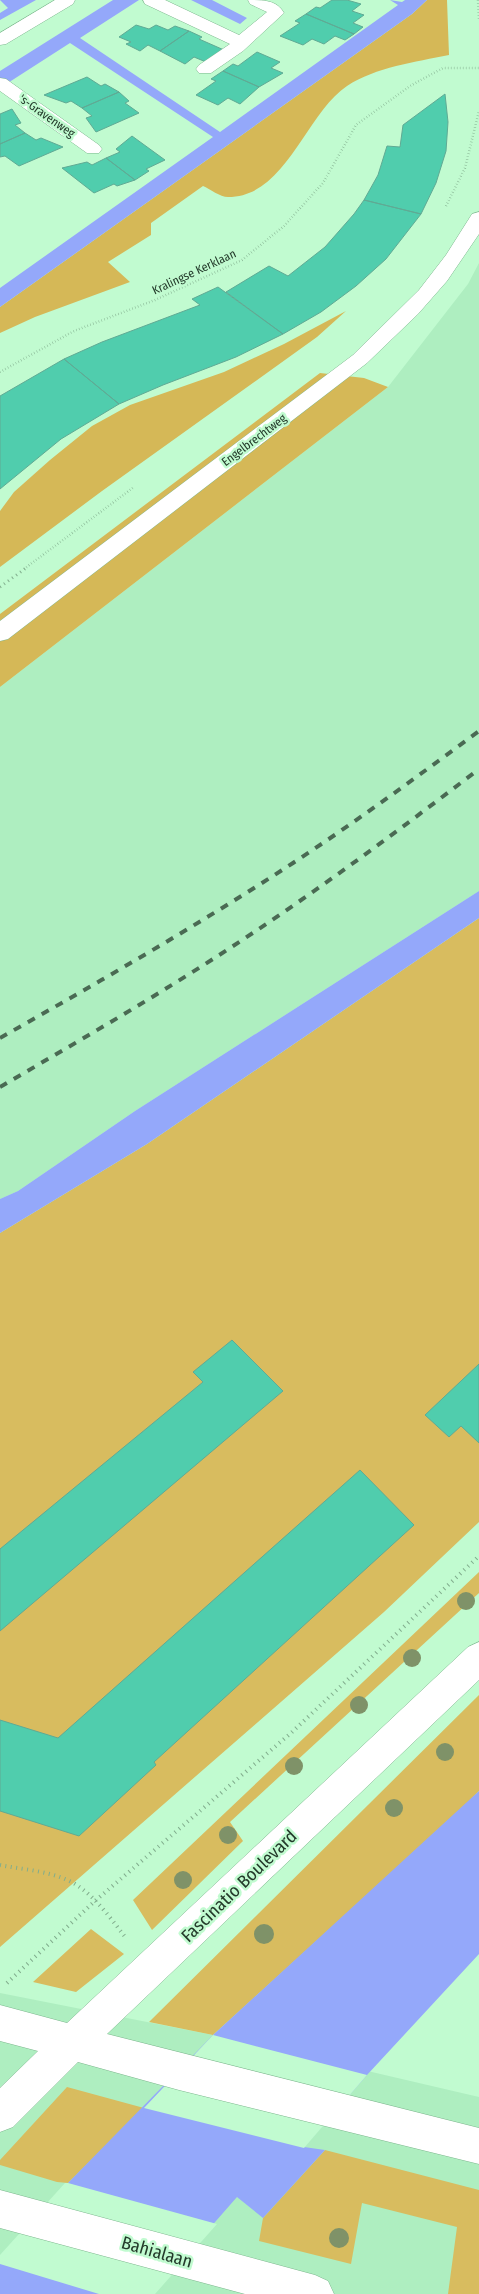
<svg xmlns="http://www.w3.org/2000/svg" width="479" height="2294" font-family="'Fira Sans Condensed',sans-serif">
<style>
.built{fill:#aeeec0}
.green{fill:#d8bc5f}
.forest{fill:#d5b857}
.water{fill:#94a8fa}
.pier{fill:#c1fbd0}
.building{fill:#50cdad;stroke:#60aa94}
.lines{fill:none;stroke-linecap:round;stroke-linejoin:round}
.minor-casing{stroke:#7eb68e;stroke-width:1}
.path-far2{stroke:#81ad8d;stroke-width:2.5;stroke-dasharray:0.5 2.5;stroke-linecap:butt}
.path-far1{stroke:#81ad8d;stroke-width:3;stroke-dasharray:1 4;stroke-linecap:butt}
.path{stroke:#81ad8d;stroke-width:4;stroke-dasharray:1 4.5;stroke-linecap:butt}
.minor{fill:#fff;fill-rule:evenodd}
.rail{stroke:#4a6a53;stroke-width:4;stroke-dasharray:8 8;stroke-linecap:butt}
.tree{fill:#7f9268}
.labels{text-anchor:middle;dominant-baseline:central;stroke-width:5;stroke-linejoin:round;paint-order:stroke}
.far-street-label{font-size:12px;fill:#233a2a;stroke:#c1fbd0}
.near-street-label{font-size:18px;fill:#233a2a;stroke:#c1fbd0}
</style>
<rect width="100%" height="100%" fill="#c1fbd0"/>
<path class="built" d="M479,263v628l-344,220 -117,80 -18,8v-512l388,-300 80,-103z
M0,1993l213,42 266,62v197h-479z"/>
<path class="green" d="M479,918v604l-95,90 -384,335v-714l147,-89z
M479,1572v21l-249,229 13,19 -91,89 -19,-30z
M479,1695v96l-18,19 -248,225 -64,-13z
M91,1929l33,25 -48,38 -43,-10z
M67,2087l77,21 -76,75 -11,-1 -57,-17v-5z
M325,2150l154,40v104h-31l9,-67 -95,-24 -11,61 -92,-23 4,-23z"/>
<path class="forest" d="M427,0h20l2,55c-34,7 -73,12 -102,31 -41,27 -61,111 -119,111 -8,0 -18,-8 -25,-11l-52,37v12l-43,27 22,20 -95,35 -35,16v-26l412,-293z
M346,311l-29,26 -215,154 -102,76v-56l14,-19 36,-32 42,-34 38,-21 94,-33 60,-28z
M320,373l44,5 24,9 -388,300v-73z"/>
<path class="water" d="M0,0h36l-36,20v-7l8,-5z
M113,0h26l-59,38 140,94 178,-127 -8,-5 12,2 3,-2h22l-15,14 -412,293v-19l213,-151 -143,-94 -70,45v-17z
M191,0h21l35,18 -7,6z
M479,891v27l-332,226 -147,89v-34l18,-8 117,-80z
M479,1791v163l-112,121 -63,72 21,3 -62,68 -26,-21 -85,97h-152v-35l68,-76 145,-148z"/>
<path class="pier" d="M213,2035l154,40 -63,73 -160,-40z
M65,2183h3l149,41 -62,70h-56l-99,-30v-9z"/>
<path class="building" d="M332,0h15l14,4 -9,7 12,4 -11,8 10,4 -9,7 -48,-20 10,-7 4,1z
M306,14l48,20 -9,6 -10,-4 -11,8 -12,-5 -9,6 -23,-9 20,-13 -5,-2z
M136,25l13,4 7,-4 12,5 7,-4 14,5 -29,20 -12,-6 -8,6 -14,-7 5,-2 -12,-5z
M189,31l13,6 -3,2 25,11 -18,12 -12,-5 -9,7 -25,-13z
M257,52l23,10 -9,6 12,5 -24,14 -36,-16 10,-7 5,2z
M223,71l36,16 -19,17 -12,-6 -10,7 -22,-10 20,-14 -5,-2z
M87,77l14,9 4,-2 14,8 -37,16 -11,-7 -5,2 -22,-8z
M119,92l10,9 -4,2 14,10 -43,19 -10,-14 6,-2 -10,-8z
M445,94l3,28 -2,29 -10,32 -15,31 -57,-14 14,-25 9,-29 13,1 3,-22z
M12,109l9,14 -6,2 10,8 -25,11v-30z
M25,133l11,7 5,-2 22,9 -44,19 -14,-10 -5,1v-13z
M132,136l33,24 -19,9 3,2 -14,9 -29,-22 14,-6 -4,-3z
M106,158l29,22 -18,6 -3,-2 -20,9 -32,-25 25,-6 5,3z
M364,200l57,14 -35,45 -30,27 -35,26 -38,22 -57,-42 43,-26 19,10 37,-29 29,-33z
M218,287l65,47 -47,23 -73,28 -44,19 -55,-45 38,-17 98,-37 -8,-6z
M64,359l55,45 -58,35 -61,50v-93z
M232,1340l51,51 -283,240v-82l203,-167 -10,-10z
M479,1364v79l-18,-17 -12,11 -24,-22z
M360,1470l54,55 -260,237 2,3 -77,71 -79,-25v-91l58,18z"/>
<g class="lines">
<g class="minor-casing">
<path id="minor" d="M55,0h20l-2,4 -67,40 -6,1v-12z
M143,0h22l74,35 28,-23 -17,-8 -2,-4c15,0 29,0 36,13l-41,38 -32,22h-12l-3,-4 3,-4 31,-21 -85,-40z
M0,78l6,1 93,66 3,4 -3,4h-12l-87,-62z
M479,212v22l-32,47 -29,33 -51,49 -359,276 -8,2v-20l353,-266 66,-65 27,-35 26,-41z
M479,1642v38l-372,354 372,94v36l-300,-74 -101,-28 -65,65 -13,5v-44l38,-37 -38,-10v-36l67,18 401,-376z
M0,2190l315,85 13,6 6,13h-89l-245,-66z"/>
</g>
<path class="path-far2" d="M478,0l1,19
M446,206l19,-38 14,-57
M0,372l74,-41 81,-31 87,-40 42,-34 39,-43 33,-58 54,-39 33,-18h36
M24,569l110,-82"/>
<path class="path-far1" d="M0,587l26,-19"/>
<path class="path" d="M0,1865c25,5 53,6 75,19 21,13 36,35 51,54
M7,1983l88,-82 196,-168 188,-177"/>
<use href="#minor" class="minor"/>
<path class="rail" d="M0,1038c99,-56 198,-113 293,-175 64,-42 125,-87 186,-132
M0,1087c77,-45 155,-90 230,-139 86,-56 168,-117 249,-179"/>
</g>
<g class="tree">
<circle cx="466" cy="1601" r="9"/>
<circle cx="412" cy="1658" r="9"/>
<circle cx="359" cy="1705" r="9"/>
<circle cx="445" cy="1752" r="9"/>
<circle cx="294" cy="1766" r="9"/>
<circle cx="394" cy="1808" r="9"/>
<circle cx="228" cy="1835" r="9"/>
<circle cx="183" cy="1880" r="9"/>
<circle cx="264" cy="1934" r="10"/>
<circle cx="339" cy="2238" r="10"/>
</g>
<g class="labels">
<g class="far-street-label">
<text transform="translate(47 116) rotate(35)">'s-Gravenweg</text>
<text transform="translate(194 272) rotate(-25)">Kralingse Kerklaan</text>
<text transform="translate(254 440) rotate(-37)">Engelbrechtweg</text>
</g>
<g class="near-street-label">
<text transform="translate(239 1886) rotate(-44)">Fascinatio Boulevard</text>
<text transform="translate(157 2252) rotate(16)">Bahialaan</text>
</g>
</g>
</svg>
